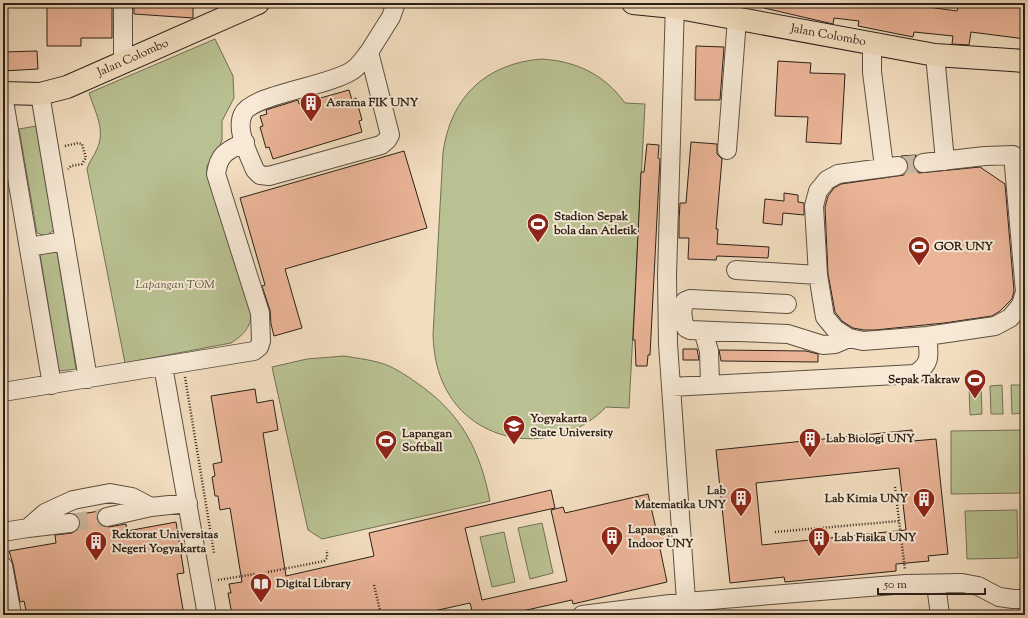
<svg xmlns="http://www.w3.org/2000/svg" width="1028" height="618" font-family="'Sorts Mill Goudy',serif">
<style>
.green{fill:#b9c192;stroke:#727156}
.building{fill:#ebb598;stroke:#2b2119;fill-rule:evenodd}
.lines{fill:none;stroke-linecap:round;stroke-linejoin:round}
.minor-tunnel{stroke:#cab79e;stroke-width:18;stroke-dasharray:18 9;stroke-linecap:butt}
.minor-casing{stroke:#5d5042;stroke-width:20}
.major-casing{stroke:#2b2119;stroke-width:24}
.path{stroke:#2b2119;stroke-width:2.5;stroke-dasharray:1 2;stroke-linecap:butt}
.minor{stroke:#f7e9d5;stroke-width:18}
.major{stroke:#f2ddbf;stroke-width:22}
.labels{text-anchor:middle;dominant-baseline:central;stroke-width:4;stroke-linejoin:round;paint-order:stroke}
.street-label{font-size:12px;fill:#2b2119;stroke:#f7e9d5}
.poi-label{font-size:12px;font-weight:bold;fill:#2b2119;stroke:#f7e9d5;text-anchor:start}
.park-label{font-size:12px;font-style:italic;fill:#56513d;stroke:#f7e9d5}
</style>
<rect width="100%" height="100%" fill="#f2ddbf"/>
<filter id="stains"><feTurbulence type="fractalNoise" baseFrequency=".005" numOctaves="4"/><feColorMatrix values="0 0 0 0 .2 0 0 0 0 .09 0 0 0 0 .02 0 0 0 .5 -.17"/></filter>
<radialGradient id="worn" r=".72"><stop offset=".6" stop-color="#630" stop-opacity="0"/><stop offset="1" stop-color="#630" stop-opacity=".3"/></radialGradient>
<path class="green" d="M215,39l18,37 1,22 -12,23v19l-4,10 -11,16v9l45,138c-2,16 -9,22 -21,30l-106,20 -38,-194c2,-8 7,-12 10,-20 9,-19 -2,-37 -8,-56z
M541,59c35,2 63,15 84,44l20,1 -16,304 -23,-1c-44,47 -127,42 -159,-16 -10,-18 -13,-35 -14,-56l10,-183c8,-55 42,-88 98,-93z
M36,126l18,104 -8,6 -9,-3 -18,-104z
M57,252l19,117 -17,2 -19,-117z
M344,356c11,2 22,3 33,6 14,3 29,13 40,21 44,30 63,67 73,118l-168,38 -14,-9 -36,-163 35,-8z
M1002,385l1,29h-12l-1,-28z
M1011,385h13l1,28 -13,1z
M969,386h12l1,28 -12,1z
M1025,430v63l-74,1v-63z
M1017,510l1,48 -51,1 -2,-48z
M542,523l11,50 -23,6 -12,-51z
M504,532l11,50 -23,5 -12,-50z"/>
<path class="building" d="M47,3h65v35h-31v8h-34z
M134,3h59v15l-59,-4z
M764,3h117l18,3 1,-3h22l-1,3 36,5 2,-8h66v36l-54,-7 -2,13 -17,-1 1,-8 -39,-4 -1,5 -55,-11 1,-5 -25,-3 -1,6 -69,-16z
M696,46l28,1 -4,53h-25z
M37,51l1,18 -35,2v-19z
M778,61l33,2 -1,10 35,1 -4,70 -35,-2 2,-25 -33,-1z
M349,90l3,10 4,-2 6,22 -3,1 3,11 -89,27 -4,-12 -3,1 -6,-21 3,-1 -3,-10 7,-2 -1,-4 32,-10 1,4z
M691,142l26,2v10l5,5 -6,70h2l-1,15 52,3 -1,11 -51,-2 -1,4 -28,-1 1,-21h-10v-17l1,-18h6z
M647,144l12,1 -1,13 2,1 -10,196h-2l-1,11h-11l-1,-26h-2l8,-168h3z
M404,151l23,77 -142,41 17,59 -28,8 -3,-12 -1,-14 -8,-24 3,-1 -25,-87z
M916,155l-3,10 2,5 4,3 61,-6 25,17 9,107 -2,8 -12,12 -8,5 -48,7 -69,7h-11l-11,-2 -11,-7 -7,-9 -7,-38 -3,-67 3,-11 6,-8 7,-4 63,-9 4,-5v-6l-2,-5 -5,-3z
M784,193l14,2v7l6,1v12l-21,-2 -1,12 -19,-2 2,-24 19,2z
M683,349h14l2,11h-16z
M719,350l87,1 12,3v8l-97,-1z
M255,389l2,14 16,-3 5,30 -15,3 23,143 88,-20 -5,-23 182,-43 4,18 -90,20 17,72 85,-19 -16,-71 12,-3 2,6 83,-19 9,39 11,-2 2,11 -11,2 8,38 -94,22 -1,-4 -68,15h-20v-4l-11,3 -3,-11 -54,12h-184l-4,-22h3l-2,-9 13,-2 -12,-74 -10,2 -2,-14h-3l-3,-19 3,-1 -2,-12 9,-2 -11,-66z
M912,430l1,11 23,-2 12,115 -20,2 1,5 -33,3v7l-111,11 -1,-5 -54,6 -14,-133zM899,468l7,62 -144,15 -6,-62z
M99,511l-2,8 3,5 9,3 17,-3 1,7 49,-9 8,51 -7,1 7,41h-157l-3,-14 -4,1 -7,-38 -4,-13 47,-8 -1,-8 17,-2 7,-6 1,-6 -4,-6z"/>
<g class="lines">
<path class="minor-tunnel" d="M898,166l25,-3
M70,523l37,-6"/>
<g class="minor-casing">
<path id="minor" d="M675,3l-8,273 1,68 19,271
M872,44v28l12,95
M369,52c-5,6 -10,14 -16,18 -22,16 -101,24 -110,44 -8,16 6,41 12,56l5,5 9,1 112,-31 6,-5 3,-5 -21,-83 22,-35 5,-14
M935,55l10,106
M123,63v-60
M40,94l48,285
M3,95l49,290
M727,150l10,-131
M898,166l-60,8 -11,6 -9,11 -4,15 4,69 7,42 10,12 14,9 14,3 64,-5 68,-10 15,-8 11,-13 4,-13 -12,-137 -28,1 -62,7
M29,247l36,-6
M736,270l82,5
M787,304l-97,-5 -5,2c-4,7 -3,20 1,27l4,2 98,4 35,11 12,-1 14,-6
M703,331l6,20 1,33
M163,366l44,249
M671,387l244,-13c17,-11 14,-19 12,-38
M3,392l251,-41 5,-4 2,-6 -1,-28 -44,-139c3,-21 11,-23 29,-32
M107,517l44,-10
M28,528l42,-5
M3,532l25,-4 17,-15 28,-13 37,-7 22,4 19,10 37,-4
M3,566l9,49
M936,585l4,30
M582,615l104,-13 220,-18 56,-1 16,3 21,11 14,2h12"/>
</g>
<g class="major-casing">
<g id="major">
<path id="s1" d="M633,3l41,4 261,48 90,6"/>
<path id="s2" d="M3,93l37,1 27,-7 191,-84"/>
</g>
</g>
<path class="path" d="M65,146l13,-3 4,1 4,14 -4,6 -11,2 -3,3
M185,377l29,176
M895,487l10,83
M775,532l124,-11
M268,572l56,-11 3,-3v-8
M218,580l37,-6
M374,585l7,30"/>
<use href="#minor" class="minor"/>
<use href="#major" class="major"/>
</g>
<defs>
<g id="building-pin" transform="scale(1.15)"><path d="M0 17L-7.5 6A9.5 9.5 0 1 1 7.5 6Z" fill="#8f2418" stroke="#f7e9d5"/><path d="M-4-6H4V6H1V3H-1V6H-4ZM-2.5-4.3h1.7v1.8h-1.7ZM.8-4.3h1.7v1.8H.8ZM-2.5-1h1.7V.8h-1.7ZM.8-1h1.7V.8H.8Z" fill="#fff"/></g>
<g id="stadium-pin" transform="scale(1.15)"><path d="M0 17L-7.5 6A9.5 9.5 0 1 1 7.5 6Z" fill="#8f2418" stroke="#f7e9d5"/><path d="M0-5a6.5 5 0 1 0 0 10a6.5 5 0 1 0 0-10ZM-3.5-1.8h7v3.6h-7Z" fill="#fff"/></g>
<g id="university-pin" transform="scale(1.15)"><path d="M0 17L-7.5 6A9.5 9.5 0 1 1 7.5 6Z" fill="#8f2418" stroke="#f7e9d5"/><path d="M0-5L7-2L0 1L-7-2ZM-4 1L0 2.5L4 1V4Q0 6-4 4Z" fill="#fff"/></g>
<g id="library-pin" transform="scale(1.15)"><path d="M0 17L-7.5 6A9.5 9.5 0 1 1 7.5 6Z" fill="#8f2418" stroke="#f7e9d5"/><path d="M-6-4Q-3-5.5-.7-3.5V5Q-3 3-6 4ZM6-4Q3-5.5 .7-3.5V5Q3 3 6 4Z" fill="#fff"/></g>
</defs>
<g fill-rule="evenodd">
<use href="#building-pin" x="311" y="103"/>
<use href="#stadium-pin" x="538" y="224"/>
<use href="#stadium-pin" x="919" y="247"/>
<use href="#stadium-pin" x="975" y="380"/>
<use href="#university-pin" x="514" y="426"/>
<use href="#building-pin" x="810" y="439"/>
<use href="#stadium-pin" x="386" y="441"/>
<use href="#building-pin" x="741" y="498"/>
<use href="#building-pin" x="924" y="499"/>
<use href="#building-pin" x="612" y="537"/>
<use href="#building-pin" x="819" y="538"/>
<use href="#building-pin" x="96" y="542"/>
<use href="#library-pin" x="261" y="584"/>
</g>
<g class="labels">
<g class="street-label">
<text stroke="none"><textPath href="#s1" startOffset="198">Jalan Colombo</textPath></text>
<text stroke="none"><textPath href="#s2" startOffset="137">Jalan Colombo</textPath></text>
</g>
<g class="poi-label">
<text x="326" y="103">Asrama FIK UNY</text>
<text x="554" y="217">Stadion Sepak<tspan x="554" dy="14">bola dan Atletik</tspan></text>
<text x="934" y="247">GOR UNY</text>
<text x="960" y="380" text-anchor="end">Sepak Takraw</text>
<text x="530" y="419">Yogyakarta<tspan x="530" dy="14">State University</tspan></text>
<text x="402" y="434">Lapangan<tspan x="402" dy="14">Softball</tspan></text>
<text x="826" y="439">Lab Biologi UNY</text>
<text x="726" y="491" text-anchor="end">Lab<tspan x="726" dy="14">Matematika UNY</tspan></text>
<text x="908" y="499" text-anchor="end">Lab Kimia UNY</text>
<text x="628" y="530">Lapangan<tspan x="628" dy="14">Indoor UNY</tspan></text>
<text x="112" y="535">Rektorat Universitas<tspan x="112" dy="14">Negeri Yogyakarta</tspan></text>
<text x="834" y="538">Lab Fisika UNY</text>
<text x="276" y="584">Digital Library</text>
</g>
<g class="park-label">
<text x="175" y="285">Lapangan TOM</text>
</g>
</g>
<rect width="1028" height="618" fill="none" stroke="#f2ddbf" stroke-width="16"/>
<rect x="4" y="4" width="1020" height="610" fill="none" stroke="#2b2119" stroke-width="2"/>
<rect x="8" y="8" width="1012" height="602" fill="none" stroke="#2b2119"/>
<path d="M878 588v6h107v-6" fill="none" stroke="#2b2119" stroke-width="2"/>
<text x="884" y="588" font-size="12" fill="#2b2119" stroke="#f7e9d5" stroke-width="3" paint-order="stroke">50 m</text>
<rect width="100%" height="100%" filter="url(#stains)"/>
<rect width="100%" height="100%" fill="url(#worn)"/>
</svg>
